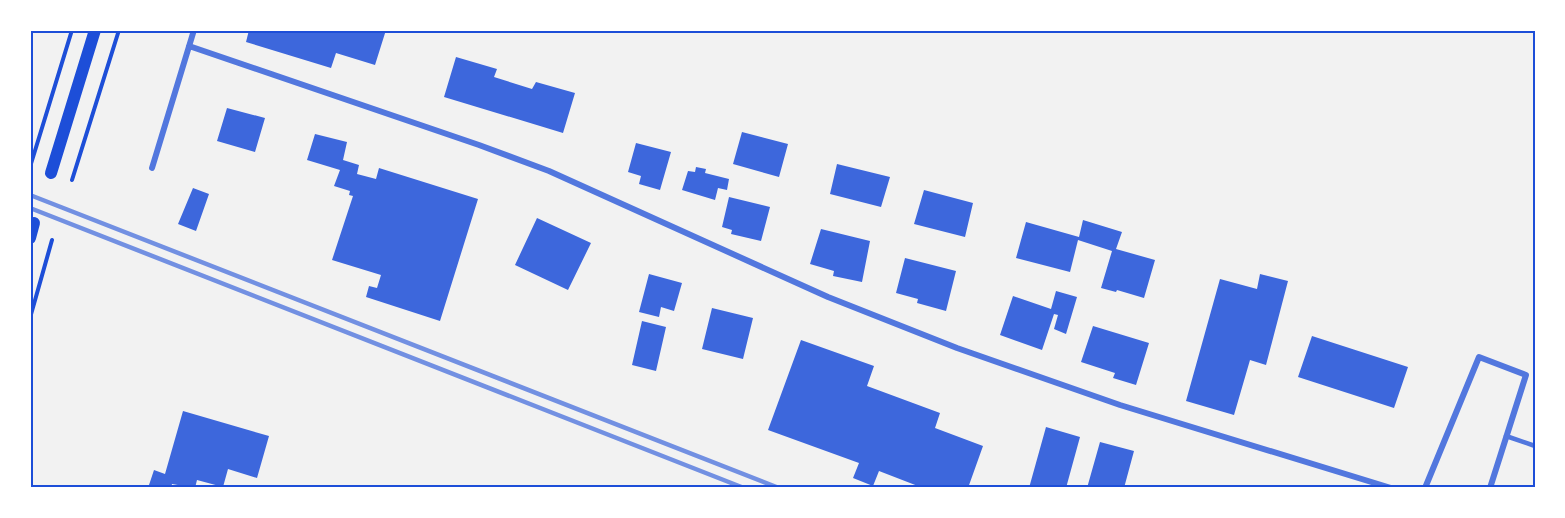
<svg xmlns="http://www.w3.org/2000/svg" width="1565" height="518" font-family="Helvetica,sans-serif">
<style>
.building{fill:#3d67dc}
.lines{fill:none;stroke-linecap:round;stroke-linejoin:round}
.path{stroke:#1d4ed8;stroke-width:4}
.service{stroke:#5277de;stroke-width:4.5}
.minor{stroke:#5277de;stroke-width:6}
.secondary{stroke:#1d4ed8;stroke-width:12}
.rail{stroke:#7290e2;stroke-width:4.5}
.neatline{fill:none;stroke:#1d4ed8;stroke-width:2}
</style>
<rect width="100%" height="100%" fill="#f2f2f2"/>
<path class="building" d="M249,30h137l-11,35 -39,-12 -5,15 -85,-26z
M456,57l41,12 -3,8 38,12 4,-7 39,11 -12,40 -119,-36z
M227,108l38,10 -10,34 -38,-11z
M742,132l46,12 -9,33 -46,-13z
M315,134l32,8 -4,18 16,5 -2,9 19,5 3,-11 99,31 -38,122 -74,-24 3,-11 8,2 4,-13 -49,-15 21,-64 -4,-1 1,-4 -16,-5 6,-16 -33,-10z
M636,143l35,9 -11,38 -21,-6 2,-8 -13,-4z
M837,164l53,13 -9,30 -51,-13z
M696,167l10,2 -1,4 24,6 -2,11 -9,-2 -3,12 -33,-10 6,-19 7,1z
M193,188l16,6 -13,37 -18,-7z
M924,190l49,13 -8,34 -51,-13z
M729,197l41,10 -9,34 -30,-7 1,-4 -10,-3z
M537,218l54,25 -23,47 -53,-25z
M1083,220l39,12 -6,17 39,11 -11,38 -27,-8 -1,2 -15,-4 11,-37 -34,-11 -8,32 -54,-14 10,-36 53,15z
M821,229l49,12 -8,41 -29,-6 1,-5 -24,-7z
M905,258l51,13 -10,40 -29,-8 1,-4 -22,-6z
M649,274l33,9 -8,28 -13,-4 -2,10 -20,-5z
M1260,274l28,7 -22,84 -16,-5 -16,55 -48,-14 34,-122 37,10z
M1056,291l21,6 -11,37 -12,-5 4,-14 -4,-1 -12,36 -42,-15 13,-39 38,13z
M712,308l41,10 -10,41 -41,-10z
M642,321l24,6 -10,44 -24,-6z
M1093,326l56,17 -13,42 -23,-7 2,-5 -34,-11z
M1312,336l96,31 -14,41 -96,-31z
M801,340l73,26 -7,20 73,27 -5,15 48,18 -15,42h-45l-44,-17 -6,15 -20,-8 6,-15 -91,-33z
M183,411l86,25 -12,42 -29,-9 -5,18 -26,-7 -2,8 -23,-4 -1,4h-23l6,-18 11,4z
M1046,427l34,10 -14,51h-37z
M1100,442l34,9 -10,37h-37z"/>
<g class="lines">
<path class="path" d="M30,167l42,-137
M72,180l47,-150
M30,318l22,-78"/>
<path class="service" d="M1506,436l29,10"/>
<path class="minor" d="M189,46l290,99 70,26 279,126 129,51 163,57 271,83
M152,168l42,-138
M1425,488l54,-131 47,18 -36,113"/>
<path class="secondary" d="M51,173l44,-143
M30,238l4,-15"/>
<path class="rail" d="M30,195l749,293
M30,208l714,280"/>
</g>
<rect width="1565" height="518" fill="none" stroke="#ffffff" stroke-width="63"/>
<rect x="32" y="32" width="1502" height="454" class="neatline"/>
</svg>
